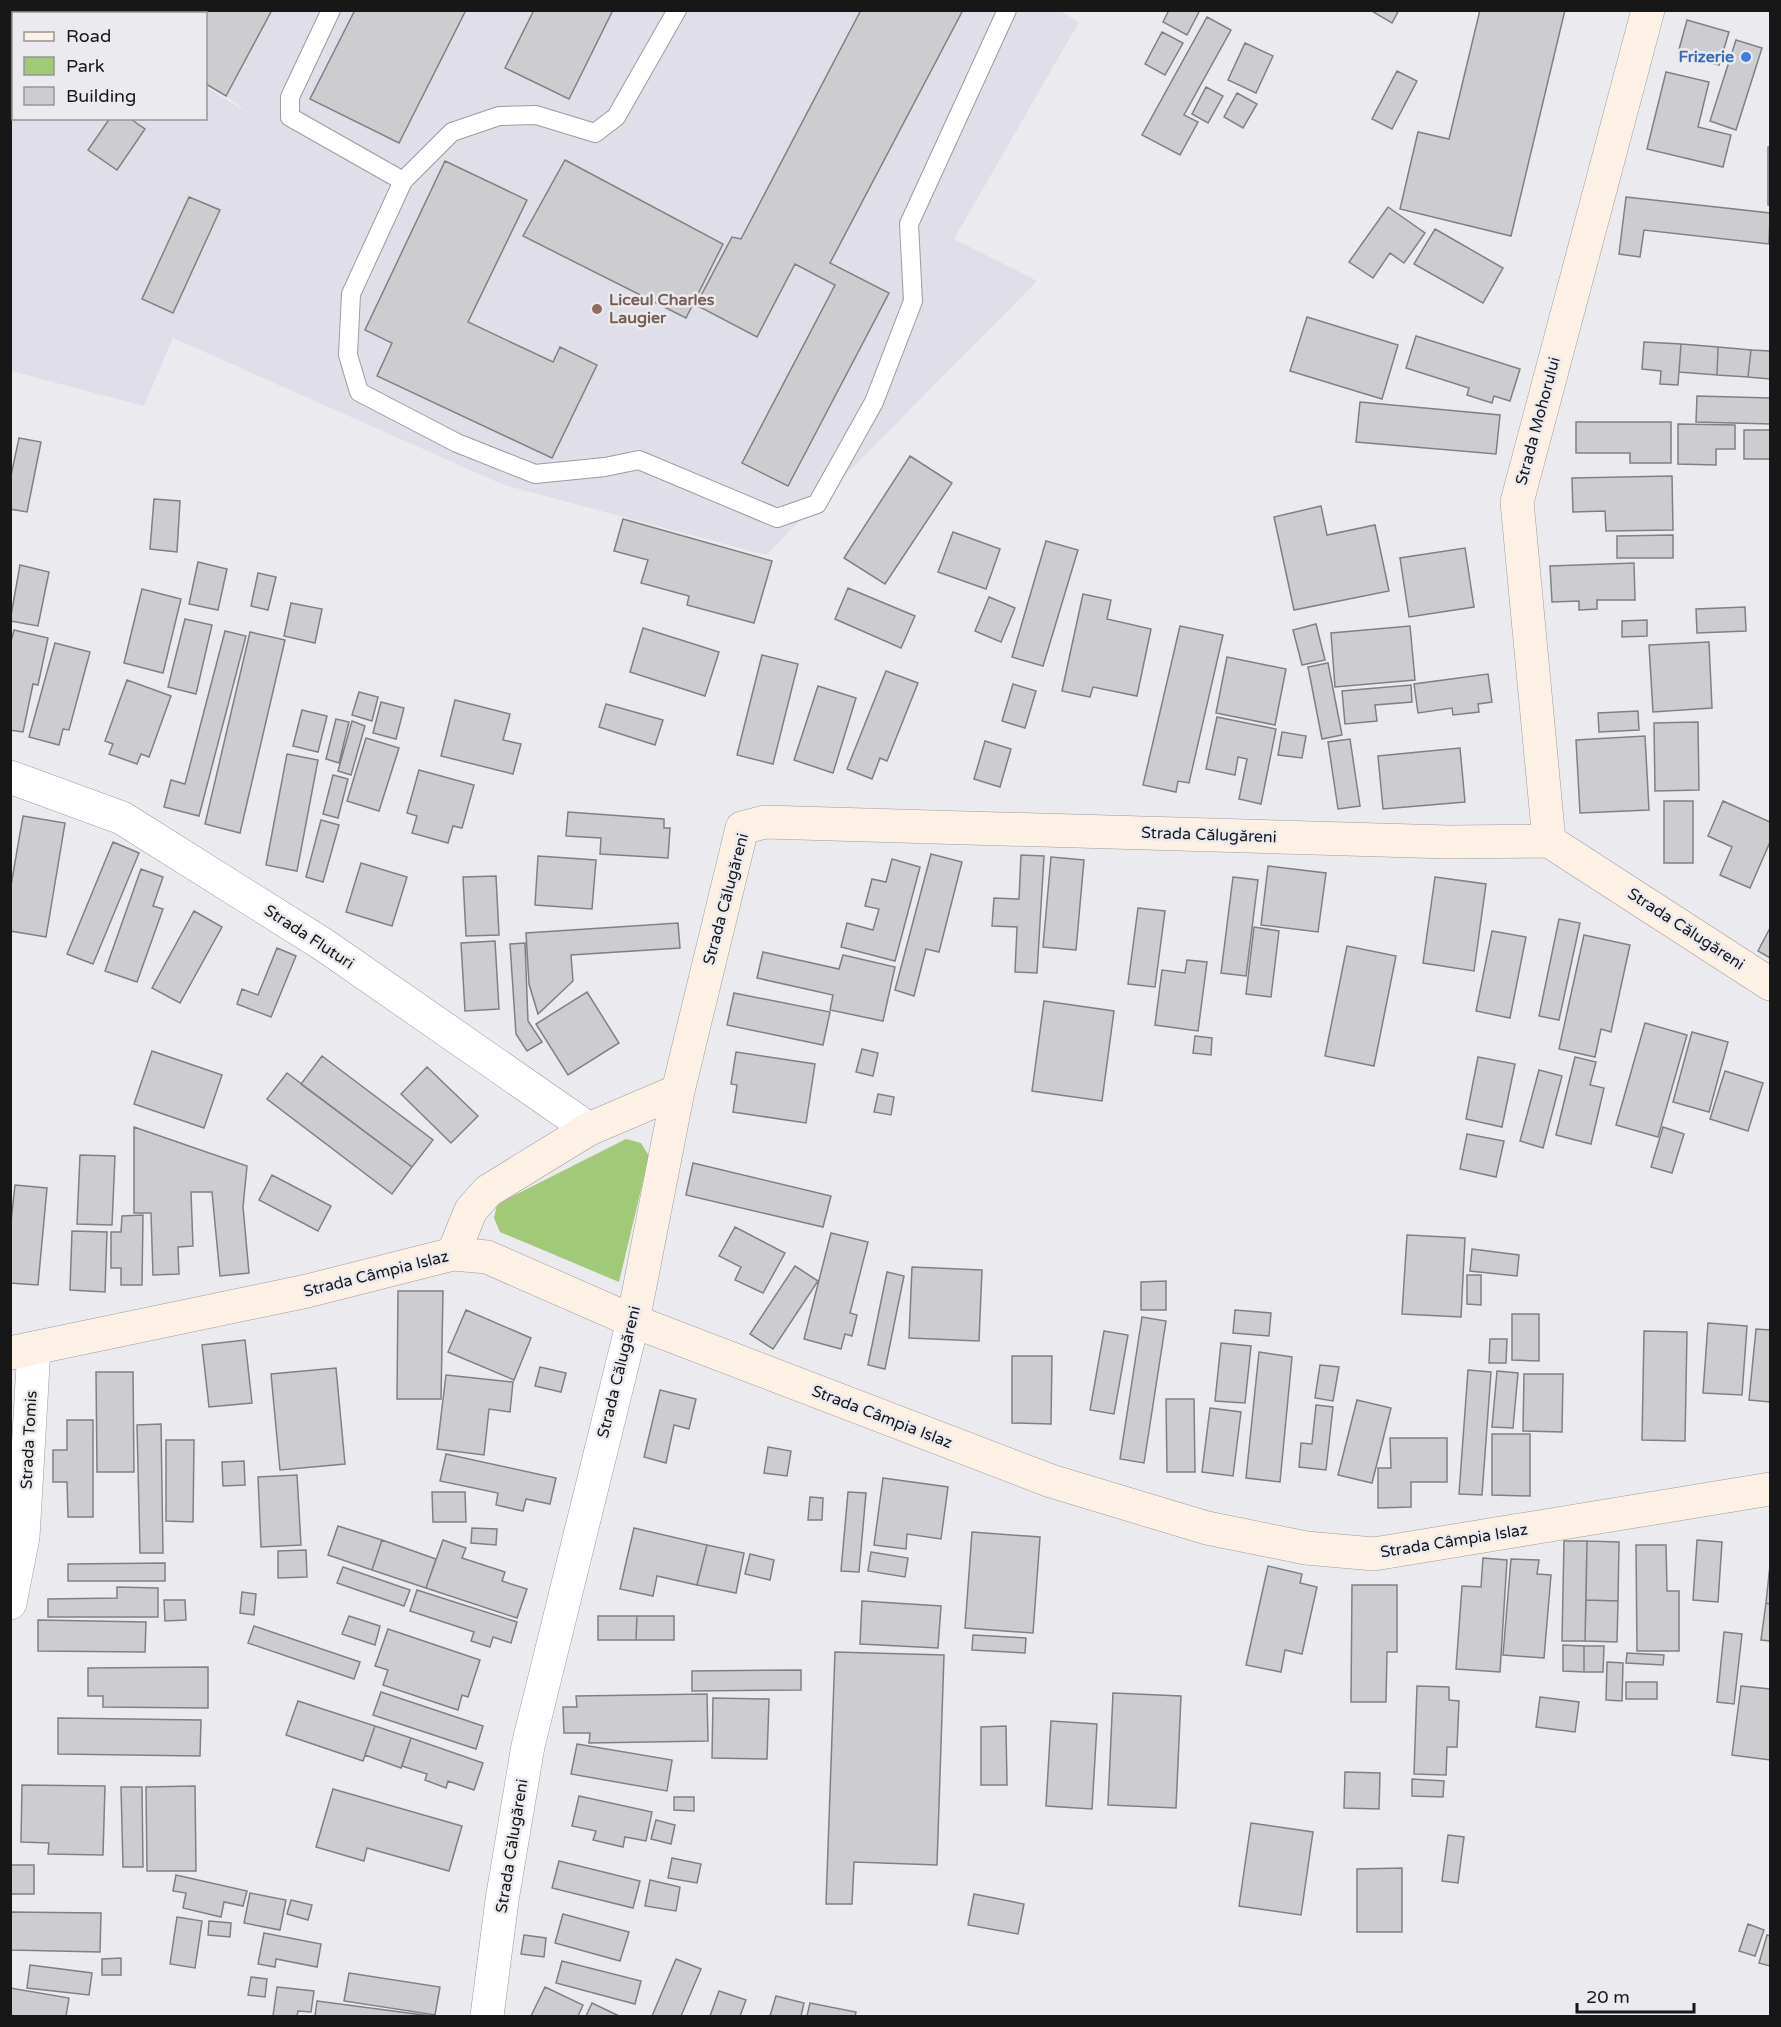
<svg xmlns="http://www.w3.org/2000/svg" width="1781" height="2027" font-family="'Varela Round',sans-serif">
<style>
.built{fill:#dfdee9}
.green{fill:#a2c977}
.building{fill:#cdcccf;stroke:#818083;stroke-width:1.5}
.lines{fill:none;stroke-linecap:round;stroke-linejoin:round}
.lane-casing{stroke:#9c9ca0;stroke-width:20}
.street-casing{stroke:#9c9ca0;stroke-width:34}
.secondary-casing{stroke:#9c9ca0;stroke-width:34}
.lane{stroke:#fff;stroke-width:18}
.street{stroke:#fff;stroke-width:33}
.secondary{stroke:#fcf1e4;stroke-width:33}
.shop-dot{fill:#3f7fe0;stroke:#ebebef;stroke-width:2}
.education-dot{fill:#8d6e63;stroke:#ebebef;stroke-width:2}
.labels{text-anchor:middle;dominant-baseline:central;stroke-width:5;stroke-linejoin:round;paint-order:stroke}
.shop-label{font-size:16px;font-weight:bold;fill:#366cbe;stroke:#ebebef;text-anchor:end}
.education-label{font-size:16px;font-weight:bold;fill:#785e54;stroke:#ebebef;text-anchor:start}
.street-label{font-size:16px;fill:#171718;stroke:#ebebef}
</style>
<rect width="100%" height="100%" fill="#ebebef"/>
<path class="built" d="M1058,10l21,12 -125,217 83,42 -271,274 -262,-70 -331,-147 -29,68 -133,-35 -1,-360h140l-2,3h-134v104h192v-31l44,27 -24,-18 46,-85z"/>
<path class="green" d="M626,1139l15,4 8,13 -30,126 -119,-50 -6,-14 3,-14z"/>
<path class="building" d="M10,10h47l-2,4h-41z
M150,10h122l-46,86 -20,-12v-70h-58z
M355,10h111l-67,133 -89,-44z
M534,10h79l-44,89 -64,-31z
M861,10h102l-133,253 59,30 -101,193 -46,-23 93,-178 -40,-21 -38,73 -61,-32 36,-68 9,2z
M1169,10h31l-13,25 -24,-13z
M1370,10h29l-7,13z
M1480,10h85l-54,226 -111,-27 18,-77 31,7z
M1207,17l24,13 -47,85 14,7 -18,33 -38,-20z
M1687,20l42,12 -10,33 -41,-12z
M1162,32l21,11 -18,32 -20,-11z
M1736,40l26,8 -26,82 -26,-9z
M1245,43l28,13 -17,37 -28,-13z
M1397,71l20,10 -25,48 -20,-10z
M1666,72l43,10 -11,45 33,8 -8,32 -76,-18z
M1206,87l17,9 -15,27 -16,-9z
M1237,93l20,11 -14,24 -19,-11z
M110,118h19l16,11 -28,41 -29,-20z
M1768,147h2v58h-2z
M565,160l158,84 -37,74 -163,-82z
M445,161l82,39 -59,122 85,40 7,-15 37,18 -45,93 -175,-82 15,-33 -27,-13z
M189,197l31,13 -47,103 -31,-14z
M1626,197l144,16 -1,31 -125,-14 -4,27 -21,-3z
M1388,207l37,26 -21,30 -14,-10 -17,25 -24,-16z
M1435,229l68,39 -20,35 -69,-39z
M1307,317l91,28 -16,54 -92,-28z
M1416,336l104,33 -10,32 -16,-5 -2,7 -25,-8 2,-7 -63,-20z
M1644,342l37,2 -3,41 -18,-1 1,-13 -19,-2z
M1681,344l37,3 -1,28 -38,-3z
M1718,347l33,3 -3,27 -31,-2z
M1751,350l19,1v28l-22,-2z
M1697,396l73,2v26l-74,-2z
M1360,402l140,13 -4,39 -140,-12z
M1576,422h95v41h-41v-10h-54z
M1678,424l57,1v24h-19v16l-38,-1z
M1744,430h26v29h-26z
M19,438l22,4 -14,70 -17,-3v-29z
M910,456l42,27 -67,101 -41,-26z
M1672,476l1,54 -67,1 -1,-20 -32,1 -1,-34z
M154,499l26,2 -3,51 -27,-3z
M1321,506l6,29 48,-10 14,66 -95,19 -20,-93z
M623,519l149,42 -18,62 -67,-18 2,-9 -48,-13 7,-23 -34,-9z
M953,532l47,17 -14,40 -48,-17z
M1673,535v23h-56v-22z
M1046,541l32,9 -35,116 -31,-9z
M1465,548l9,59 -65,10 -9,-59z
M198,562l29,7 -9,41 -29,-6z
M1634,563l1,37h-38v9l-18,1v-9l-27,1 -2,-36z
M20,565l29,7 -11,54 -28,-5z
M258,573l18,4 -8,33 -17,-4z
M848,588l67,28 -14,32 -66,-29z
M142,589l39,10 -18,74 -39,-10z
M1083,594l28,6 -4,19 44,10 -14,67 -44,-9 -3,10 -28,-6z
M989,597l26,11 -14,34 -26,-11z
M291,603l31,6 -7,34 -31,-7z
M1745,607l1,24 -49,2 -1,-24z
M185,619l27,6 -16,69 -28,-7z
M1647,620v16l-25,1v-16z
M1316,624l9,36 -23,5 -9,-35z
M1180,626l43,9 -34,148 -11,-2 -2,11 -33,-7z
M1410,626l5,54 -80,7 -4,-54z
M643,628l76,24 -14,44 -75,-24z
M14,630l34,8 -10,47 -5,-1 -10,48 -13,-2v-85z
M225,631l21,5 -47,180 -35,-9 7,-27 14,4z
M250,632l35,8 -45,193 -35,-9z
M1709,642l3,66 -59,4 -4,-67z
M55,643l35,9 -21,78 -6,-1 -4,16 -30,-8z
M762,655l36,9 -25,100 -36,-9z
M1227,657l59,12 -11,56 -59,-12z
M1328,663l14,72 -20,4 -14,-72z
M886,671l32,12 -31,78 -7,-3 -8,21 -25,-10z
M1488,674l4,28 -14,2 1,8 -26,3 -1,-7 -34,5 -4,-29z
M127,680l44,16 -22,61 -8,-3 -4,10 -28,-10 4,-10 -8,-3z
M1013,684l23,7 -11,37 -23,-7z
M1411,685l1,17 -37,3 2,16 -32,3 -3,-33z
M818,686l38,12 -23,75 -39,-13z
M359,692l19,5 -6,24 -20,-6z
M455,700l55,14 -7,26 18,4 -8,30 -72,-18z
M381,702l23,6 -8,31 -23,-6z
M606,704l57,16 -8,25 -56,-18z
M302,710l25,6 -9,36 -25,-6z
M1638,711l1,19 -40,2 -1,-19z
M1217,717l59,12 -15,75 -22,-5 8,-40 -9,-2 -3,18 -29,-6z
M336,719l13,3 -10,41 -13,-4z
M352,721l13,5 -14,49 -13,-4z
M1698,722l1,68 -44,1 -1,-68z
M1282,732l24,4 -4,22 -24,-3z
M1645,736l4,74 -69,3 -4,-73z
M366,738l33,10 -20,63 -32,-10z
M1350,739l10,67 -22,3 -10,-67z
M985,741l26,8 -11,38 -26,-8z
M1460,748l5,54 -82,7 -5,-53z
M287,754l31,6 -21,111 -31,-6z
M419,770l55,15 -12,43 -9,-2 -5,17 -36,-10 5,-17 -10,-3z
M333,775l15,4 -10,39 -15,-4z
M1664,801h29v62h-29z
M1723,801l47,21v20l-20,46 -30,-13 12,-28 -24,-11z
M568,812l96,7v9h6l-2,30 -68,-4 1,-16 -35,-2z
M23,816l42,7 -19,114 -36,-6v-40z
M321,820l18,5 -16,57 -17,-5z
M113,842l26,11 -46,111 -26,-10z
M931,854l31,8 -23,90 -13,-3 -12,47 -19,-6z
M1021,855l23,1 -7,117 -22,-1 2,-45 -25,-1 2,-28 25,1z
M538,856l58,4 -4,49 -57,-4z
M1051,857l33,3 -8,90 -33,-3z
M892,859l28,8 -25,94 -54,-14 6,-24 26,7 6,-21 -14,-3 7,-27 14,3z
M361,863l46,14 -15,49 -46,-14z
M1268,866l58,7 -8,59 -57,-7z
M141,869l22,8 -10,29 10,3 -26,73 -32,-11z
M496,876l3,59 -33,1 -3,-59z
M1233,877l25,3 -12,96 -25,-3z
M1435,877l51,7 -12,87 -51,-8z
M1138,908l27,3 -10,76 -27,-3z
M194,911l28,16 -42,76 -28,-15z
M1559,919l21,4 -21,97 -20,-4z
M678,923l2,25 -109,7 2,26 -35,33 -9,-30 -3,-51z
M1254,927l25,4 -8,66 -25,-3z
M1770,928v30l-12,-7z
M1492,931l34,6 -16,81 -34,-7z
M1584,935l46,10 -19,87 -10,-3 -6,28 -36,-8z
M495,941l4,68 -34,2 -4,-68z
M525,943l3,78 14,21 -15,9 -11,-17 -6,-90z
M1347,946l49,10 -22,110 -49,-10z
M277,948l19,8 -25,61 -34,-13 5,-15 16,6z
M763,952l76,17 4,-14 52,12 -12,54 -53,-11 3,-15 -76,-17z
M1187,960l20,2 -9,69 -43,-6 7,-55 23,3z
M587,992l32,51 -51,32 -32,-51z
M734,993l96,19 -7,33 -96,-20z
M1044,1001l70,10 -12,90 -70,-10z
M1645,1023l42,12 -29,102 -42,-12z
M1692,1032l36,10 -19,70 -36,-10z
M1195,1036l17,2 -1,17 -18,-2z
M862,1049l16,4 -5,23 -17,-4z
M152,1051l70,24 -18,53 -70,-24z
M736,1052l79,12 -9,59 -73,-11 4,-27 -6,-1z
M322,1056l111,84 -21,27 -111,-83z
M1478,1057l37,7 -13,63 -36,-8z
M1575,1057l21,5 -6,23 14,3 -13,56 -35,-9z
M427,1067l51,49 -27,27 -50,-49z
M1539,1070l23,6 -19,72 -23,-7z
M1725,1071l38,12 -15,48 -38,-12z
M287,1073l125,94 -20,27 -125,-95z
M878,1094l16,3 -3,18 -17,-3z
M134,1127l113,39 -4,41 6,66 -29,3 -8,-84h-21l2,54 -15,1 1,27 -26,1 -2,-62h-17z
M1663,1127l21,7 -12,39 -21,-6z
M1467,1134l37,7 -8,36 -36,-8z
M80,1155l35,1 -3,69 -35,-1z
M693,1163l138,33 -8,31 -137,-32z
M272,1175l59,31 -13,25 -59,-31z
M15,1185l32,3 -9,97 -28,-2v-52z
M143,1215l-1,70h-21v-17h-10v-36h10l1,-16z
M735,1227l50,26 -22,40 -28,-13 6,-13 -22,-11z
M72,1231l35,1 -2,60 -35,-2z
M831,1233l37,9 -18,71 7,2 -5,21 -7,-2 -4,15 -37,-10z
M1407,1235l58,3 -4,79 -59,-3z
M1472,1249l47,6 -2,21 -47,-5z
M795,1266l23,15 -45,68 -23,-15z
M912,1267l70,3 -3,71 -70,-3z
M887,1272l17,4 -19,93 -17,-4z
M1467,1275h14v30l-14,-1z
M1166,1281v29h-25v-28z
M398,1291h45l-2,108h-44z
M466,1310l65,28 -17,42 -66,-28z
M1235,1310l36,3 -2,23 -36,-3z
M1512,1314h27v47l-27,-1z
M1142,1317l24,4 -22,142 -24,-4z
M1708,1323l39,3 -5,69 -39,-2z
M1756,1329l14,1v72l-21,-2z
M1104,1331l24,4 -14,79 -24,-4z
M1644,1331l43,1 -2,109 -43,-1z
M1490,1339h17l-1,24h-17z
M245,1340l7,63 -43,4 -7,-62z
M1221,1343l30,3 -6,57 -30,-2z
M1259,1352l33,5 -12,125 -34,-4z
M1012,1356h40l-1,68 -39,-1z
M1320,1365l19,2 -6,34 -18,-3z
M540,1367l26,6 -5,19 -26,-6z
M336,1368l9,96 -65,6 -9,-96z
M1468,1370l23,2 -9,123 -23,-1z
M1497,1371l21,2 -5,55 -21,-1z
M96,1372h37l1,100h-37z
M1524,1374h39l-1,58 -39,-1z
M446,1375l67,7 -3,30 -21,-3 -5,46 -47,-6z
M660,1390l36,9 -7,30 -15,-4 -8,38 -22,-6z
M1166,1399h28l1,73h-28z
M1357,1400l34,8 -19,75 -34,-8z
M1316,1405l17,2 -7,63 -27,-3 2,-24 11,1z
M1210,1408l31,4 -8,64 -31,-4z
M67,1420h26v97h-25l-1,-35h-14v-32h14z
M161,1424l2,129h-23l-3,-128z
M1492,1434h38v62l-38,-1z
M1390,1438h57v44h-36v25l-33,1v-40h13z
M166,1440h28l-1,82 -27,-1z
M768,1447l23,4 -4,25 -23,-3z
M446,1454l110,24 -6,26 -24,-5 -3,12 -27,-6 2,-12 -58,-12z
M244,1461l1,24 -22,1 -1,-24z
M297,1475l4,70 -40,2 -3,-70z
M883,1478l65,9 -7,52 -34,-5 -1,15 -32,-4z
M432,1492h33l1,30h-33z
M848,1492l18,1 -7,79 -18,-1z
M810,1497l13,1 -1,22h-14z
M338,1526l44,14 -10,30 -44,-15z
M472,1528l25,1 -1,16 -25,-2z
M634,1528l73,17 -10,40 -40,-9 -4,20 -33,-7z
M972,1532l68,5 -7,96 -68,-5z
M382,1540l54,19 -10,29 -54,-18z
M443,1540l23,8 -4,10 43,14 -3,9 25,8 -10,29 -91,-30z
M1697,1540l25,2 -4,60 -25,-2z
M1564,1541h23l-2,100h-23z
M1587,1541l32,1 -1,59 -32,-1z
M707,1545l37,8 -8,40 -39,-8z
M1636,1545h30l1,46h12v60h-42z
M306,1550l1,27 -29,1v-27z
M871,1552l37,6 -3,19 -37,-6z
M750,1554l24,6 -4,20 -25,-6z
M1483,1558l24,2 -7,112 -44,-3 6,-83 19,1z
M1511,1559l28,1 -2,14 14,1 -7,83 -41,-3z
M165,1563v18h-97v-17z
M1770,1565v39l-4,-1z
M1268,1566l34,8 -2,9 17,4 -15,67 -17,-4 -4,22 -35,-7z
M343,1567l67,23 -6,16 -67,-23z
M1352,1585h45v67h-10l-1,50h-35z
M117,1587l41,1v29h-110v-18l69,-1z
M417,1590l100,32 -6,21 -18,-6 -3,10 -19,-6 3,-9 -64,-21z
M242,1592l14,2 -2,21 -14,-2z
M164,1600h21l1,20 -21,1z
M1586,1600l32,1 -1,41 -32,-1z
M862,1601l79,5 -3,42 -78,-4z
M1766,1603l4,1v37l-9,-1z
M349,1616l31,10 -5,19 -33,-11z
M598,1616h39l-1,24h-38z
M637,1616h37v24h-38z
M38,1620l108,2 -1,30 -107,-1z
M254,1626l106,36 -6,17 -106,-36z
M388,1629l92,31 -12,37 -6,-2 -4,15 -75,-25 5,-15 -13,-4z
M1724,1632l18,2 -8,70 -17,-2z
M973,1635l53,3 -1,15 -53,-3z
M1563,1645l21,1v26l-21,-1z
M1584,1646h20l-1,26h-19z
M835,1652l109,3 -7,210 -83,-3 -2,42h-26z
M1627,1653l37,2 -1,10 -37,-2z
M1607,1662l16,1 -1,38 -16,-1z
M208,1667v41l-105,-1v-11h-15v-28z
M801,1670v20l-109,1v-20z
M1626,1682h31v17h-31z
M1417,1686l32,1v13l10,1 -2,46h-10l-1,28 -32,-1z
M1741,1686l29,3v71l-38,-5z
M381,1692l102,34 -7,23 -103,-34z
M1113,1693l68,3 -5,112 -68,-3z
M707,1694l1,47 -119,2 1,-10h-26l-1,-26h14l-1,-11z
M1540,1697l39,5 -4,30 -39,-5z
M713,1698l56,1 -2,60 -55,-1z
M298,1701l77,25 -12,35 -77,-26z
M58,1718l143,2 -1,36 -142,-2z
M1051,1721l46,3 -5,85 -46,-3z
M375,1726l36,12 -10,30 -36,-13z
M1006,1726l1,59h-26v-58z
M411,1738l72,25 -9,27 -26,-9 -2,7 -21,-8 2,-6 -25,-8z
M577,1744l95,16 -5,31 -96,-17z
M1345,1772l35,1 -1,36 -35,-1z
M1412,1779l32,2 -1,16 -31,-1z
M22,1785l83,1 -2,69 -55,-1 1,-11 -28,-1z
M195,1786l1,85h-49l-1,-84z
M121,1787h21l1,80h-20z
M333,1789l129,37 -13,45 -82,-23 -3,13 -48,-14z
M579,1796l73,16 -6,29 -21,-4 -2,10 -30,-7 3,-9 -24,-5z
M674,1797h20v14l-20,-1z
M656,1820l19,5 -4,19 -20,-5z
M1251,1823l62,9 -12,83 -62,-9z
M1448,1835l16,2 -6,46 -16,-2z
M672,1858l29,6 -4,19 -29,-5z
M559,1861l81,20 -7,27 -81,-20z
M10,1865h24v29h-24z
M1402,1868v64h-45v-63z
M176,1875l71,16 -4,15 -19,-4 -3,15 -38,-9 3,-15 -13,-2z
M650,1880l30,7 -4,24 -31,-5z
M250,1893l36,7 -6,30 -36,-7z
M974,1894l50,10 -6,30 -50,-9z
M291,1900l21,5 -4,15 -21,-6z
M10,1912l91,1 -1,39 -90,-2z
M563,1914l66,18 -9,29 -65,-18z
M177,1917l25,4 -7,47 -25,-4z
M209,1921l22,2 -1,14 -22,-2z
M1748,1924l16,6 -9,26 -16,-5z
M264,1933l57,11 -4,23 -41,-8 -1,8 -17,-3z
M524,1935l22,3 -2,19 -23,-3z
M1767,1935l3,1v30l-11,-3z
M121,1958v17h-19v-16z
M676,1959l25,10 -20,47h-29z
M562,1961l79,20 -6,23 -79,-21z
M30,1965l62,8 -3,22 -62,-7z
M349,1973l91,14 -5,28 -91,-14z
M251,1977l16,2 -2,18 -17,-2z
M277,1987l37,4 -3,21 -13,-1 -1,5h-24z
M545,1987l38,18 -5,11h-47z
M10,1988l59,10 -3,18h-56z
M719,1991l27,9 -6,16h-30z
M776,1996l28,7 -3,13h-31z
M317,2001l114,15h-116z
M592,2003l27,13h-33z
M810,2003l46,9 -1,4h-48z"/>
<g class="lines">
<g class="lane-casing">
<path id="lane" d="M331,10l-41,87v20l113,64
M677,10l-61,107 -21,16 -59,-18 -37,1 -47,16 -49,49 -52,113 -3,61 11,37 98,51 78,31 70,-7 34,-7 138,58 40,-14 57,-102 39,-101 -4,-77 98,-214"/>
</g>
<g class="street-casing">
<path id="street" d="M10,777l112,41 202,127 265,184
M10,1603l13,-66 11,-189
M487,2016l15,-116 26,-154 105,-425"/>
</g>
<g class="secondary-casing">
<path id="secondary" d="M1549,841l-32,-339 131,-492
M453,1254l18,-44 17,-19 101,-62 89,-38
M633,1321l45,-230 64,-263 23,-6 683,20 101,-1 221,143
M10,1353l297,-62 146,-37 34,3 146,64 418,160 156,47 99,20 68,6 396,-65"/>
</g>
<use href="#lane" class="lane"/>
<use href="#street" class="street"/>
<use href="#secondary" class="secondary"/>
</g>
<circle class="shop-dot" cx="1746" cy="57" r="6"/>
<circle class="education-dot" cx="597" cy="309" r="6"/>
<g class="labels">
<g class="shop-label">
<text x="1734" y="57">Frizerie</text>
</g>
<g class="education-label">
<text x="609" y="300">Liceul Charles<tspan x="609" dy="18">Laugier</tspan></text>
</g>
<g class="street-label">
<text transform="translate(1538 421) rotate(-75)">Strada Mohorului</text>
<text transform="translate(1209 835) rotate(2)">Strada Călugăreni</text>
<text transform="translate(726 899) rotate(-75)">Strada Călugăreni</text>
<text transform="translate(1686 929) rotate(33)">Strada Călugăreni</text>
<text transform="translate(309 937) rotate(33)">Strada Fluturi</text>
<text transform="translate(376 1274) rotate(-14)">Strada Câmpia Islaz</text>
<text transform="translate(619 1372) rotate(-76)">Strada Călugăreni</text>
<text transform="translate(882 1417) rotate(21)">Strada Câmpia Islaz</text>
<text transform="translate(29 1440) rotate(-87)">Strada Tomis</text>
<text transform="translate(1454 1541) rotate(-9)">Strada Câmpia Islaz</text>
<text transform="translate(512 1846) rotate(-81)">Strada Călugăreni</text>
</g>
</g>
<rect width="1781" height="2027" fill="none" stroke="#171718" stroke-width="24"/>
<rect x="12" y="12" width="195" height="108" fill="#ebebef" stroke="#969699" stroke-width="1.5"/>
<rect x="24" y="32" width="30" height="9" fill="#fcf1e4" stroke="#969699" stroke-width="1.5"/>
<text x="66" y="42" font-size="18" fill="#171718">Road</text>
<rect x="24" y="57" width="30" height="18" fill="#a2c977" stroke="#969699" stroke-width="1.5"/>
<text x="66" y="72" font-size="18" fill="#171718">Park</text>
<rect x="24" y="87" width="30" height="18" fill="#cdcccf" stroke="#969699" stroke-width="1.5"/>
<text x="66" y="102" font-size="18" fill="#171718">Building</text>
<path d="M1577 2003v9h117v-9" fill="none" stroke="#171718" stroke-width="3"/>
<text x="1586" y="2003" font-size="18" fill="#171718" stroke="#ebebef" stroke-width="4.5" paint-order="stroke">20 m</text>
</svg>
